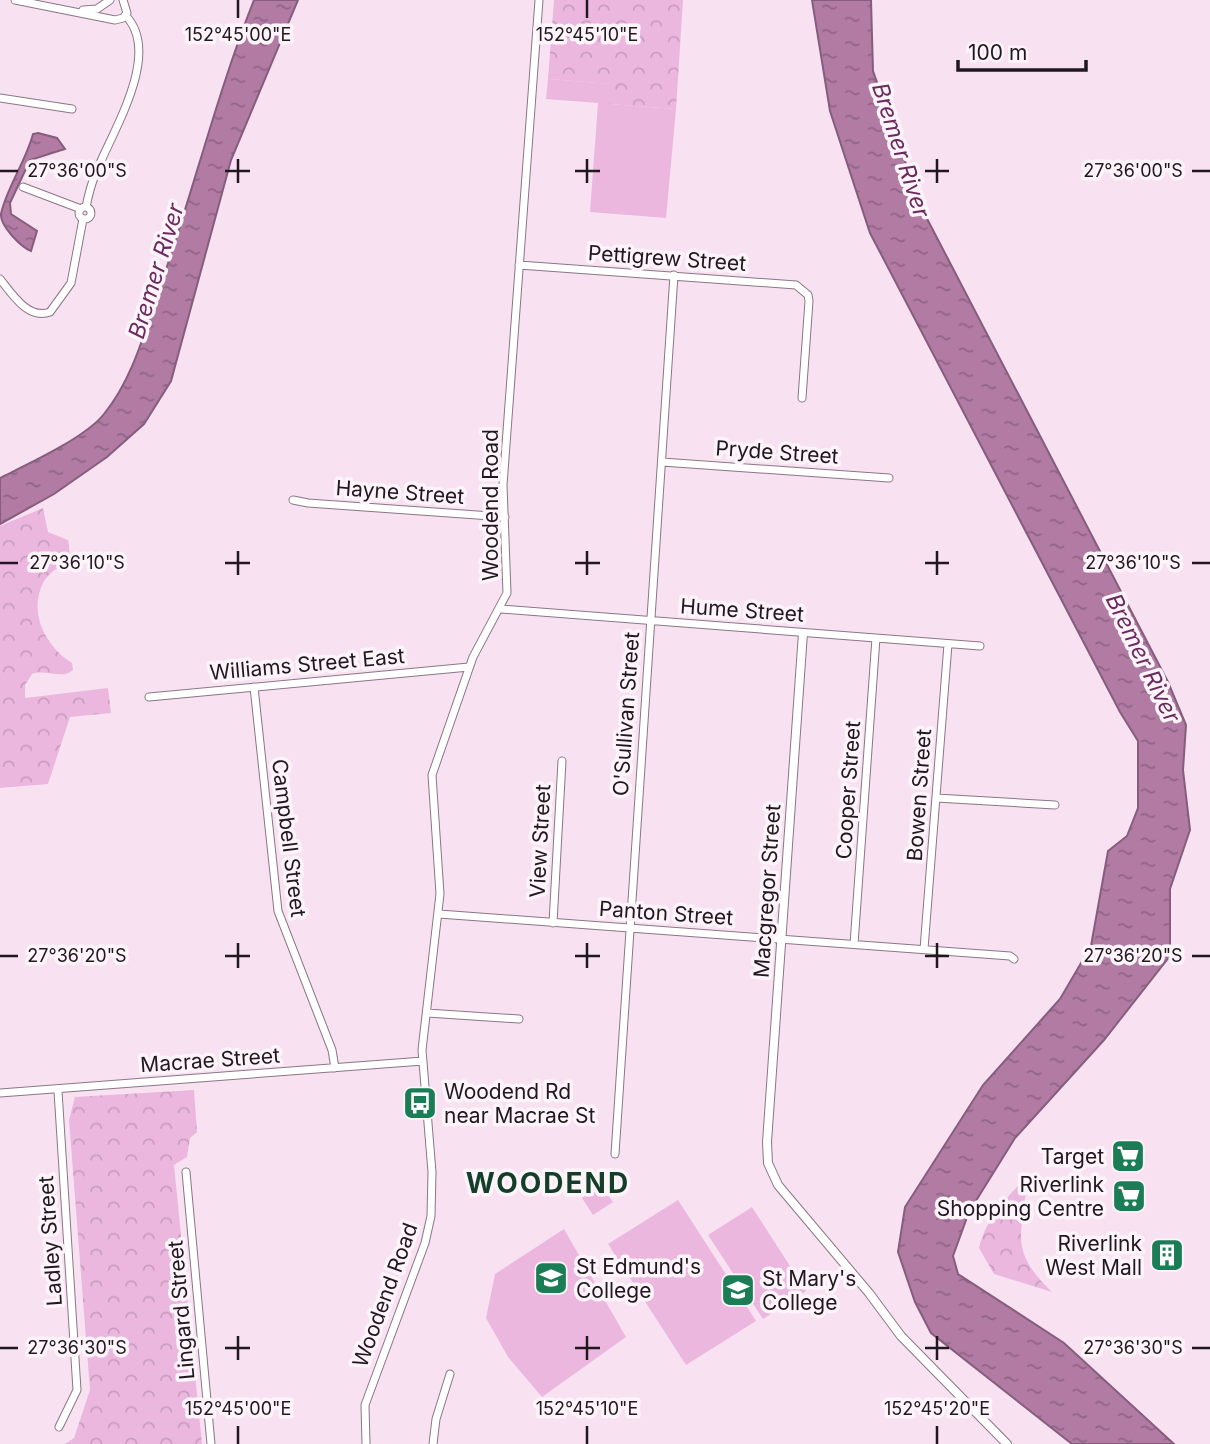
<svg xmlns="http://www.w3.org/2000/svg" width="1210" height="1444" font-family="Inter,sans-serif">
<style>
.grass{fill:#ebb7de}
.forest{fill:url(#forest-crowns)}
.water{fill:url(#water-ripples);stroke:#865d7c;stroke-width:2}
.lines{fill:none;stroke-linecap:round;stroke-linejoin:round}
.minor-casing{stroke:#8a7684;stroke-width:9}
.tertiary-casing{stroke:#8a7684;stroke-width:10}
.minor{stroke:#fff;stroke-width:7}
.tertiary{stroke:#fff;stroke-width:8}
.ticks{fill:none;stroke:#20181e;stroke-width:2.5}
.labels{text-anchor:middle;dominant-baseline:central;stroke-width:7;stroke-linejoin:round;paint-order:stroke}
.street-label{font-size:21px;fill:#20181e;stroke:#fdf4fa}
.poi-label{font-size:21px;fill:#20181e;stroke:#fdf4fa;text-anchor:start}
.water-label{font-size:23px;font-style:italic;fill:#6b295f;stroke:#fdf4fa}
.district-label{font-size:28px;font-weight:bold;letter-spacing:2px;fill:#133e2a;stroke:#fdf4fa}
.ticks-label{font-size:18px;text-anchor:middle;fill:#20181e;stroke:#fdf4fa;stroke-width:7;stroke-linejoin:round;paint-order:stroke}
</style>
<defs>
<pattern id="forest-crowns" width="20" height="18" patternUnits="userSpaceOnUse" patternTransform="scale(1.75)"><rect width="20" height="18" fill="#ebb7de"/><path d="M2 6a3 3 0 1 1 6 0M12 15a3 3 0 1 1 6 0" fill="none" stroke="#c99dbe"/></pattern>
<pattern id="water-ripples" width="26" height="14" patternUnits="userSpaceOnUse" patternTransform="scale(1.75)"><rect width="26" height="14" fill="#b17ba4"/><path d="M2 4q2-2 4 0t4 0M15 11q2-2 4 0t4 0" fill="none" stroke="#906485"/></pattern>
</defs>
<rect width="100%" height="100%" fill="#f8e2f2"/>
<path class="grass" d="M548,79l63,5 -1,20 66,5 -10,109 -76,-6 8,-109 -52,-4z
M601,1185l12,17 -20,13 -11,-17z
M678,1200l78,121 -70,44 -78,-121z
M752,1207l54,84 -43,28 -55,-84z
M564,1229l62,108 -84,60 -34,-40 -22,-39 9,-44z"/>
<path class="forest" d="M554,0h129l-7,109 -67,-5 1,-20 -62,-5z
M43,508l5,24 20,8c7,30 -14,22 -25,43 -15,30 3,64 29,80l1,7c-11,10 -27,-1 -41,4l-7,11v13l83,-10 3,25 -41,4 -22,67 -48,4v-262z
M194,1090l3,42 -7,6 -3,19 -13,8 28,279h-137l9,-6 16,-48 -21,-270 6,-23z
M1027,1177c-3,56 -21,71 25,115l-58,-18 -15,-26c8,-31 26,-49 48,-71z"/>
<path class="water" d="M254,0h44l-67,160 -60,221 -27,43 -37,33 -53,37 -54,30v-46c28,-14 85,-40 104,-64 28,-34 40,-80 54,-121 34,-97 58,-197 96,-293z
M812,0h59l2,71 49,138 246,473 18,43 -3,45 7,60 -20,59v67l-66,84 -89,98 -46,74 -16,44 5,18 106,69 110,101h-102l-141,-111 -16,-31 -17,-50 7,-45 78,-122 77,-86 31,-53 17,-95 19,-15 11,-28v-67l-18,-29 -250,-479 -40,-122z
M38,133l19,5 8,11 -35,11 -20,43 1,11 26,17 -6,20c-10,-4 -31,-25 -30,-37 5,-25 25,-53 32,-80z"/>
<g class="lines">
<g class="minor-casing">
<path id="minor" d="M15,0l100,20 8,-2 4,-5 -4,-13
M83,10l14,-1 13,-9
M0,98l72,11
M23,187l58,22
M79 213a6 6 0 1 1 12 0a6 6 0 1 1-12 0Z
M86,207c2,-10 5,-22 9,-32 15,-40 68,-120 31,-159
M519,265l277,20 12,10 1,6 -7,97
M0,279c12,15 28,41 50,33l21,-29 12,-64
M662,462l227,16
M293,500l15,3 197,14
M501,609l479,37
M254,687l24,224 54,139 3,18
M149,697l320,-30
M936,798l119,7
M439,914l571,42 4,3
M553,923l9,-162
M854,944l22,-306
M924,949l24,-305
M427,1013l92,6
M58,1091l19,299 -18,37
M0,1093l423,-32
M615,1154l59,-879
M186,1172l25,272
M366,1444l-1,-39 60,-162 6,-27 1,-44 -10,-122 18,-156 -8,-119 41,-118 34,-64 -4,-108 36,-485
M433,1444l3,-25 14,-45"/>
</g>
<g class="tertiary-casing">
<path id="tertiary" d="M803,633l-36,509 1,21 10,22 91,108 32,43 106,108"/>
</g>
<use href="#minor" class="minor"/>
<use href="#tertiary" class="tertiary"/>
</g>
<path class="ticks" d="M238,0v18M587,0v18M238,159v24M587,159v24M937,159v24M0,171h18M225,171h25M575,171h25M925,171h24M1192,171h18M238,551v24M587,551v24M937,551v24M0,563h18M225,563h25M575,563h25M925,563h24M1192,563h18M238,943v25M587,943v25M937,943v25M0,956h18M225,956h25M575,956h25M925,956h24M1192,956h18M238,1336v24M587,1336v24M937,1336v24M0,1348h18M225,1348h25M575,1348h25M925,1348h24M1192,1348h18M238,1426v18M587,1426v18M937,1426v18"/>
<defs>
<g id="bus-square" transform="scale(1.75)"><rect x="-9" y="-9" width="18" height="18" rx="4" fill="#1b7d55" stroke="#fdf4fa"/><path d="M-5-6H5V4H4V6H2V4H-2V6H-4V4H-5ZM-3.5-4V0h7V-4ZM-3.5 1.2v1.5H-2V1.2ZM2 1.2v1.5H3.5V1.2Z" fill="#fff"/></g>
<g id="supermarket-square" transform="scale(1.75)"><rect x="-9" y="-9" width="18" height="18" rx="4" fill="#1b7d55" stroke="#fdf4fa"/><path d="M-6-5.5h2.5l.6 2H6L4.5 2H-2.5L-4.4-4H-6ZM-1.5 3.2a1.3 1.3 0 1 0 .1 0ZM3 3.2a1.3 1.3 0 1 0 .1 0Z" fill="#fff"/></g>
<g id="building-square" transform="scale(1.75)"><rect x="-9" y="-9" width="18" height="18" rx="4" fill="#1b7d55" stroke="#fdf4fa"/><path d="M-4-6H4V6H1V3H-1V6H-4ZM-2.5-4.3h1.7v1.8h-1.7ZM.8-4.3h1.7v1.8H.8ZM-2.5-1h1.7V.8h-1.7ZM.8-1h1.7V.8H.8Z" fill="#fff"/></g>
<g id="school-square" transform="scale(1.75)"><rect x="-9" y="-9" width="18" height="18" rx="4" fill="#1b7d55" stroke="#fdf4fa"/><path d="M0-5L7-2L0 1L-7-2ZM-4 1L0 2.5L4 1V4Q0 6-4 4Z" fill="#fff"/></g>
</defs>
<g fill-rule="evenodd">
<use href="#bus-square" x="420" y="1103"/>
<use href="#supermarket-square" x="1128" y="1156"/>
<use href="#supermarket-square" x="1129" y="1196"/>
<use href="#building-square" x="1167" y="1255"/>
<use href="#school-square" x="551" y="1278"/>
<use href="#school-square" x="738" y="1290"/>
</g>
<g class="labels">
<g class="street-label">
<text transform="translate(667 258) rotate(4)">Pettigrew Street</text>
<text transform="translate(777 452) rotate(4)">Pryde Street</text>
<text transform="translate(400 492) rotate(4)">Hayne Street</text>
<text transform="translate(490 505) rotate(-90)">Woodend Road</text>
<text transform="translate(742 610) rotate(4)">Hume Street</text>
<text transform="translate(307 664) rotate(-5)">Williams Street East</text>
<text transform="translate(626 714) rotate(-86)">O'Sullivan Street</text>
<text transform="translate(848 790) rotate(-86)">Cooper Street</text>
<text transform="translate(919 795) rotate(-86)">Bowen Street</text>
<text transform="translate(289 838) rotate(83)">Campbell Street</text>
<text transform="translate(540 841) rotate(-87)">View Street</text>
<text transform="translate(767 891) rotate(-86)">Macgregor Street</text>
<text transform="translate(666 913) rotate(4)">Panton Street</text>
<text transform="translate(210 1060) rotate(-4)">Macrae Street</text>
<text transform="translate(50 1241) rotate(-94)">Ladley Street</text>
<text transform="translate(385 1295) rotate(-70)">Woodend Road</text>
<text transform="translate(181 1310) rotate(-95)">Lingard Street</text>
</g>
<g class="poi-label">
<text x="444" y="1091">Woodend Rd<tspan x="444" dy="24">near Macrae St</tspan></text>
<text x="1104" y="1156" text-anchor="end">Target</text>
<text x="1104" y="1184" text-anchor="end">Riverlink<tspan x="1104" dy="24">Shopping Centre</tspan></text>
<text x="1142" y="1243" text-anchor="end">Riverlink<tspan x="1142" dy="24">West Mall</tspan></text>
<text x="576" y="1266">St Edmund's<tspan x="576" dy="24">College</tspan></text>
<text x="762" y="1278">St Mary's<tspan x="762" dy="24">College</tspan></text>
</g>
<g class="water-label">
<text transform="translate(901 150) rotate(72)">Bremer River</text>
<text transform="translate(156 271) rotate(-73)">Bremer River</text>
<text transform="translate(1143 658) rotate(64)">Bremer River</text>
</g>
<g class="district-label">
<text x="548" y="1183">WOODEND</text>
</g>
</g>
<g class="ticks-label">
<text x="238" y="41">152°45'00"E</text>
<text x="587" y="41">152°45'10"E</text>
<text x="77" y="177">27°36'00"S</text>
<text x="1133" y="177">27°36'00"S</text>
<text x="77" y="569">27°36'10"S</text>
<text x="1133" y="569">27°36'10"S</text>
<text x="77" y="962">27°36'20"S</text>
<text x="1133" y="962">27°36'20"S</text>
<text x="77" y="1354">27°36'30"S</text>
<text x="1133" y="1354">27°36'30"S</text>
<text x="238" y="1415">152°45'00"E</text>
<text x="587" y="1415">152°45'10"E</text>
<text x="937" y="1415">152°45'20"E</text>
</g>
<path d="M958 60v10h128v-10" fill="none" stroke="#20181e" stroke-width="3.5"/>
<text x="968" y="60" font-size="21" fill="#20181e" stroke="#fdf4fa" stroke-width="5" paint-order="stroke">100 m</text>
</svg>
